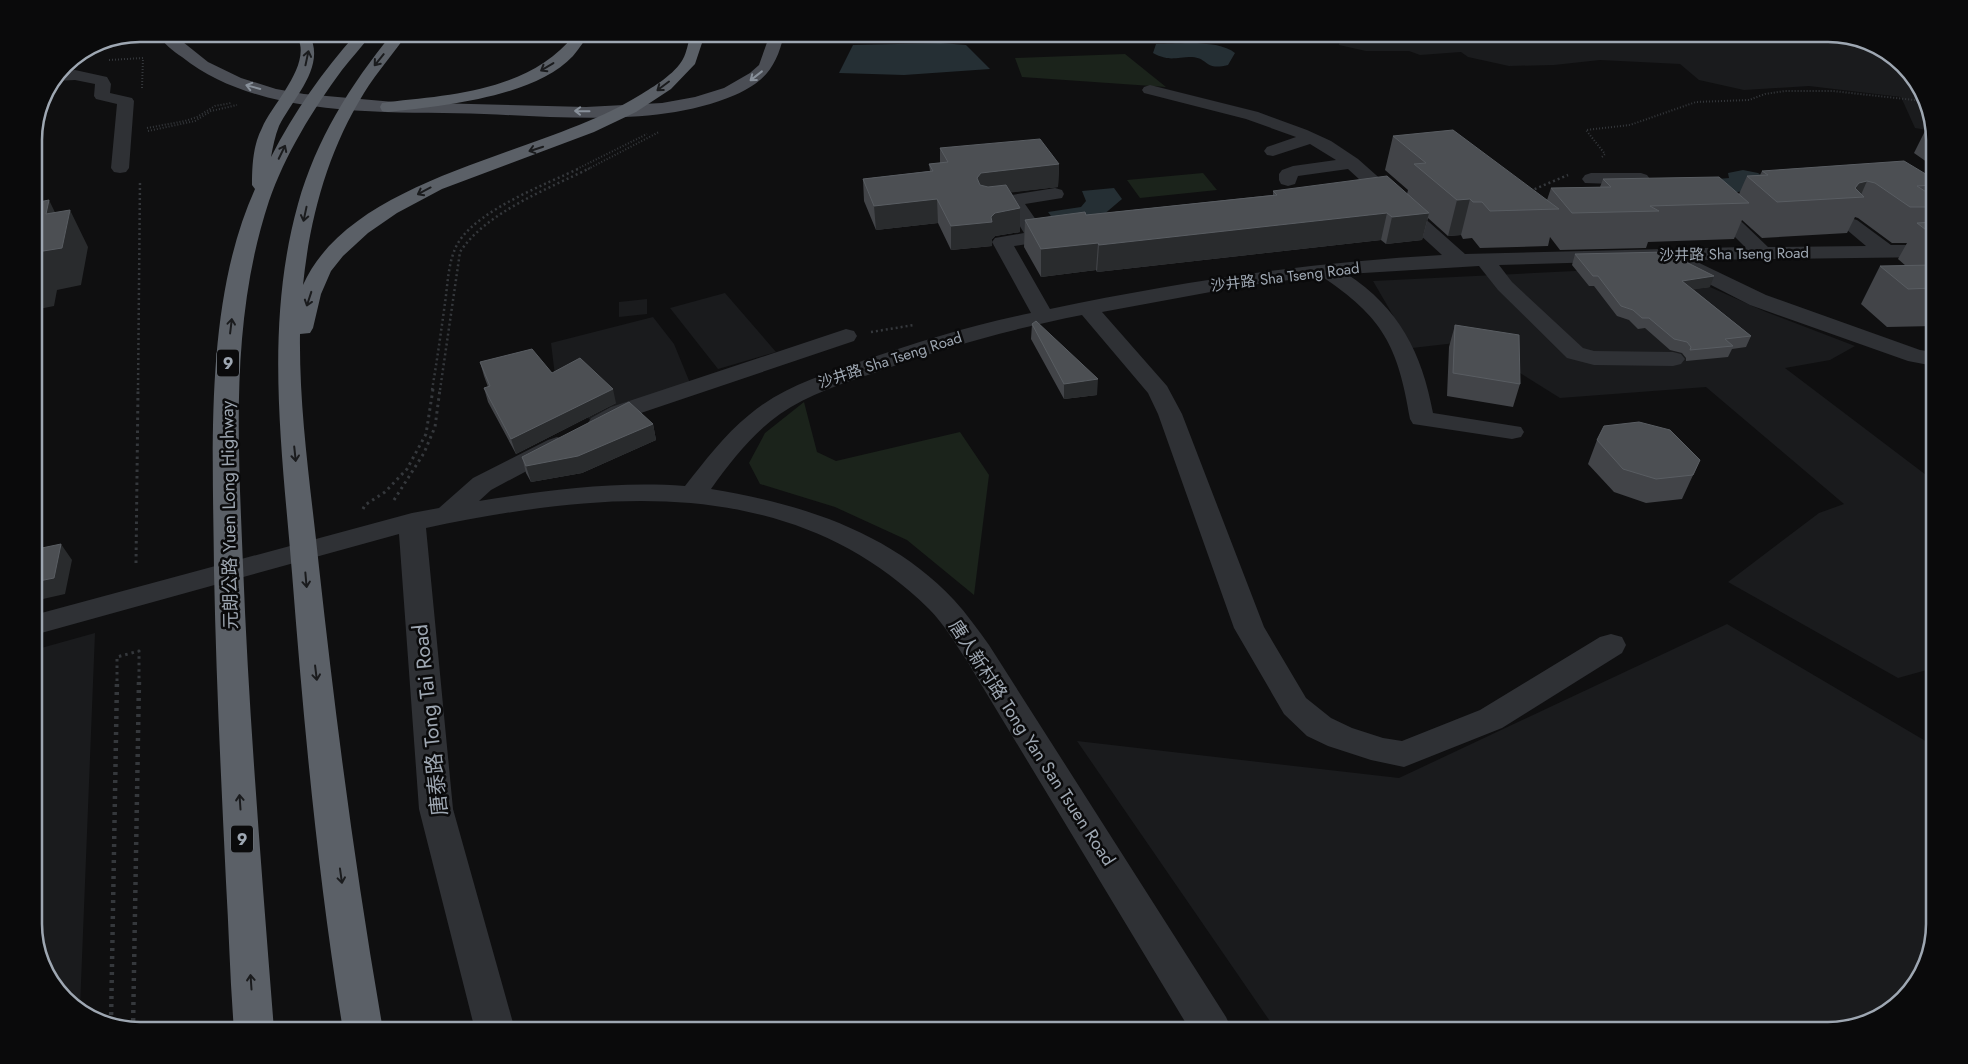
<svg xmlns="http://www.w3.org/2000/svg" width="1968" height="1064" font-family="Jost,'Noto Sans TC',sans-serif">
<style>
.built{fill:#1a1b1d}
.green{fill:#1b231b}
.water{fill:#252f34}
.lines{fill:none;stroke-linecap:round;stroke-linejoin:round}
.path-far3{stroke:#35383c;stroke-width:2;stroke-dasharray:1 2;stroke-linecap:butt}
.path-far2{stroke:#35383c;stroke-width:2.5;stroke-dasharray:2 3;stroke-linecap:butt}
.path-far1{stroke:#35383c;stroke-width:3;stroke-dasharray:2.5 4;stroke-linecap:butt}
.path{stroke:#35383c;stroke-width:4.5;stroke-dasharray:3 5;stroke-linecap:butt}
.minor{fill:#2f3135;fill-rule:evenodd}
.major{fill:#4b4e55;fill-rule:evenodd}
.highway{fill:#5b6067;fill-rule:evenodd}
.wall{fill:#424448}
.shaded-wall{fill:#292b2d}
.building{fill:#4c4f53;stroke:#595d62}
.oneway{stroke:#1a1b1d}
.oneway2{stroke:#89919b}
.labels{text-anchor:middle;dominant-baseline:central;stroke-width:5;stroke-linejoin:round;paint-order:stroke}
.far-street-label{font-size:15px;fill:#9ea7b2;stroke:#0a0a0b}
.shield{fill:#0a0a0b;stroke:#727880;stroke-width:1}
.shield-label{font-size:16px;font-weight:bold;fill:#9ea7b2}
.street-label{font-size:18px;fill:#9ea7b2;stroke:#0a0a0b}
.near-street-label{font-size:21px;fill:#9ea7b2;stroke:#0a0a0b}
.rim{fill:none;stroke:#9ea7b2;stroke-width:2.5}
</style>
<rect width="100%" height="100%" fill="#0f0f10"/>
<path class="built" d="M1341,34h487l47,11 41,36 17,50 -18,-3 -14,-31 -92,-11 -65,4 -45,-10 -19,-16 -80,-4 -46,5 -45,1 -41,-9 -7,-5 -41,3 -11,-4h-43l-27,-6z
M1655,267l29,4 26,16 56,25 89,34 -25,14 -45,8 149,113v187l-36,10 -170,-96 91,-69 25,-9 -138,-117 -146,11 -40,-25 -8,-10 -4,-26 -96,11 -39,-67z
M725,293l51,59 -58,17 -48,-61z
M647,299v15l-28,3v-15z
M653,317l21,27 16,39 -98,39 -36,-38 -5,-41z
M1727,624l207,122v178l-11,47 -42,45 -53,14h-552l-199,-289 322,37z
M95,633l-15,375 -28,-25 -18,-52v-281z"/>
<path class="green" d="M1125,54l41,33 -144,-10 -7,-19z
M1203,173l14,17 -77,8 -13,-18z
M804,402l13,50 19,9 124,-29 29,43 -15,120 -67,-55 -72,-33 -75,-23 -11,-21 16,-30z"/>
<path class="water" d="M941,43l25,2 24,24 -86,6 -65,-2 14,-28z
M1156,44c22,0 63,-5 79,9l-7,12c-24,6 -19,-7 -36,-8 -17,0 -22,5 -39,-4z
M1743,170l15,3 22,16 -58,4 -16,-13 23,-2 -1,-5z
M1114,188l8,11 -33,28 -27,4 -14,-19 33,-5 5,-6 -4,-10z"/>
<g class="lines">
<path class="path-far3" d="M109,60l34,-2 -1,30
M147,128l38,-7 12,-4 18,-11 16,-3
M148,131l47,-10 16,-10 26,-6
M1602,157l3,-3 -19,-24 44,-5 66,-23 53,-2 16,-6 20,-3h48l90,10
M577,169l70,-35
M588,169l71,-37"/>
<path class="path-far2" d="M1530,191l38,-16
M871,332l43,-7
M138,390l2,-209
M432,390c5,-29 9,-58 13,-87 3,-20 3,-46 15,-63 21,-31 86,-56 120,-72
M440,390l20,-138c26,-40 88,-63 130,-84"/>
<path class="path-far1" d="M394,500l30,-47 11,-26 5,-38
M363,509l2,-4 20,-13 22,-23 19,-35 7,-45
M136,563l2,-174
M117,681v-24l22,-6v30"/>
<path class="path" d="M111,1023l6,-343
M133,1029l6,-349"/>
<path class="minor" d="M75,70l32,7 4,7 -1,9 22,5 2,3 -5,67 -3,4 -6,1 -6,-1 -3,-4 6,-64 -21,-5 -2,-3 1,-12 -20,-4 -21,1 6,-9z
M1150,85l108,27 49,18 24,11 27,18 107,95 280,-7 -43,-43 3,-4 7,-2 7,2 49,47 98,-1 -26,-22 3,-4 7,-2 7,2 34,25h43v12l-241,3 73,35 154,55 14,2v14l-26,-5 -158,-56 -76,-39 -3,-4 1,-2 -173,5 13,17 71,66 11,3 79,1 8,2 4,5 -4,5 -8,2 -79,-1 -27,-7 -69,-68 -19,-24 -132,8c52,34 75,79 86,139l88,14 3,5 -3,5 -9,2 -99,-15 -3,-5c-12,-73 -27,-102 -89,-143l-78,10 -141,26 65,74 15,28 82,213 42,71 25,20 21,10 31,10 19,3 78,-31 120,-73 11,-3 11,3 4,8 -4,8 -120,75 -98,39 -33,-7 -43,-14 -21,-10 -23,-22 -50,-86 -76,-214 -10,-21 -66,-78c-71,14 -140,33 -208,58 -33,11 -65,21 -94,41 -28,20 -49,47 -69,75 88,14 180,43 243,111 13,14 24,30 35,45l237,372 6,13h-42l-223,-369c-12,-18 -23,-37 -38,-52 -139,-137 -327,-118 -503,-81l27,281 62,221h-40l-56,-221 -20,-275 -365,101v-20l378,-102 27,-5 34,-30 75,-38 9,-3 9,3 4,5 -4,5 -75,40 -12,11c69,-11 136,-20 206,-15 20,-25 39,-51 64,-71 33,-28 73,-40 113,-54 55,-19 111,-36 169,-48l-39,-71 3,-4 29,-5 -20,-33 2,-4 49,-8 7,2 2,4 -2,4 -37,6 18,26 17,-2 7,2 3,4 -3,4 -53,8 36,63c130,-27 260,-47 392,-54l-94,-86 -50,7 -3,8 -7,2 -7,-2 -2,-4v-6l3,-4 11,-4 43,-6 -26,-16 -37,12 -6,-1 -3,-4 3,-4 29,-10 -50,-18 -102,-26 -2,-3 2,-3z
M1591,173h50l6,2 3,4 -3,4 -6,2 -56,-2 -3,-4 3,-4z
M846,329l8,2 3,5 -3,5 -225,76c-13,7 -23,15 -38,11l-3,-5 3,-5 20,-11z"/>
<path class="major" d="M158,34h15l35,28 33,16 35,11 28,5 90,8 192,5 76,-4 33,-6 29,-9 26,-15 9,-8 11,-31h14c-7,32 -19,48 -49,61 -75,32 -171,22 -251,19 -95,-3 -223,6 -302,-57 -9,-6 -19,-14 -24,-23z"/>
<path class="highway" d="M295,34h14c18,32 -16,64 -30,92 -4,10 -6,20 -8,31 23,-45 52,-86 85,-123h15c-9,13 -20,24 -29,36 -29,39 -57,85 -73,131 -39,118 -31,241 -26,364 6,155 19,310 31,465h-40c-4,-49 -5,-99 -8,-148 -5,-104 -10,-207 -12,-311 -1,-122 -10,-269 41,-382l-3,-4c0,-19 1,-40 10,-57 10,-23 44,-57 38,-84 -1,-3 -4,-7 -5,-10z
M392,34h15c-14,20 -30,38 -43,59 -36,58 -54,124 -61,192 50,-111 240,-129 337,-190 13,-8 35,-21 43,-36 4,-7 5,-17 8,-25h14l-10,30 -24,25 -35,23 -42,20 -152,57 -45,24 -29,20 -25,23 -12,15 -10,23 -8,34 -3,5 -10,1c-1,78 11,155 19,233 17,155 37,309 64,463h-40c-25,-151 -39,-304 -51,-457 -10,-124 -28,-247 6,-369 18,-64 52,-119 94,-170z
M575,34h14c-5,7 -10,15 -16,22 -38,41 -131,50 -185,56l-6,-1 -2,-4 2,-4 6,-1c66,-7 143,-12 187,-68z"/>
</g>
<path class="wall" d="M1929,123h1l4,11v33l-20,-14z
M1393,136l154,64 4,-12 49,-1 3,-8 136,15 8,-18 13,-1 2,-4 172,8v147l-47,1 -26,-23 19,-38h26l-8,-7 9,-16h-15l-34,-25 -3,-1 -8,16 -85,5 -20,-18 -8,19 -86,3 -2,6 -86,2 -10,-13 -2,9 -68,2 -8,-10 -9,1 -2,-4 -13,1 -20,-18 -6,22 -36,4 -5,-4 -284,32 -1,-2 -55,7 -17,-30 1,-27 61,-5 187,-20v-4l134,3 1,-4 -23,-20z
M940,148l119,16 -1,23 -47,5 9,16v24l-25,4 -3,3v7l-41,4 -13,-27 -62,7 -12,-29 -1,-22 67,-8 -1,-7 11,-1z
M1575,254l135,33 -17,2 58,47 -5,11 -14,2 -4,8 -42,4v-3l-4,-5 -12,-3 -25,-22 -7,1 -9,-9 -12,-4 -23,-30h-5l-17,-21z
M1032,324l65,71 -33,4 -33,-60z
M1455,325l65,59 -7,23 -66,-11 2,-49z
M480,362l72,11 64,30 -100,51 -28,-52 -4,-14 4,-1 -4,-11z
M653,424l3,16 -74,33 -51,9 -5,-9 -4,-16z
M1597,440l103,20 -18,39 -36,4 -32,-11 -26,-28z"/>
<path class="shaded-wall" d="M1059,164l-1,23 -77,9 -4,-18 4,-5z
M1867,181l-7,16 -5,-9 4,-5z
M937,199l1,24 -62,7 -2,-24z
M1470,199l-9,36 -13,1 9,-36z
M49,200l16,33 5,-23 18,37 -7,38 -24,5 -3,16 -20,4v-44z
M1020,208v24l-25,4 -3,3v7l-41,4v-24l40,-9 4,-4z
M1387,213l-6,27 -284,32 2,-27z
M1429,213l-7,27 -36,4 6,-27z
M1098,243l-2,27 -55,7v-28z
M1714,276l-4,11 -32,5 4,-11z
M1098,379l-1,16 -33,4v-15z
M613,389l3,14 -100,51 -5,-15z
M653,424l3,16 -74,33 -51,9 -5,-16z
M61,544l11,16 -7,34 -31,7v-19z"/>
<path class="building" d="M1453,130l106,79 -69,2 -8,-9h-9l-3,-3 -13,1 -43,-36 12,-1 -33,-27z
M1040,139l19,25 -78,9 -4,5 3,7 8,2 18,-2 14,23 -25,5 -4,4 1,5 -41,4 -14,-27 -63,7 -11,-27 70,-8 -4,-7 19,-2 -8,-14z
M1904,161l30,18v6l-17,1 17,11v10h-24l-35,-24 -8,-2 -8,2 -4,5 9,9 -87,5 -30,-26 21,-1 -6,-4z
M1387,176l42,37 -37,4 -5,-4 -288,32 -1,-2 -57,6 -16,-29 60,-8 1,3 191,-20 -4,-4z
M1719,177l30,26 -99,3 9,5 -87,2 -21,-25 60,-1 -8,-8z
M49,200l-3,14 24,-4 -8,38 -25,4 -3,14v-63z
M1934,222v14l-17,-13z
M1666,252l48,24 -32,5 69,55 -26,3 8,7 -43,4 1,-3 -4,-5 -13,-3 -25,-21h-7l-9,-8 -12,-4 -23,-30h-5l-18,-22z
M1934,265v23l-26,1 -28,-23z
M1036,321l62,58 -34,5 -32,-60z
M1455,325l64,10 1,49 -67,-11z
M532,349l20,24 28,-15 33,31 -102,50 -27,-51 6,-2 -10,-24z
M629,402l24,22 -75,32 -52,10 -4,-9z
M1639,422l31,8 30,30 -7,15 -37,4 -33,-10 -26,-29 7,-14z
M61,544l-7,34 -20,4v-31l3,-2z"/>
<defs><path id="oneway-shaft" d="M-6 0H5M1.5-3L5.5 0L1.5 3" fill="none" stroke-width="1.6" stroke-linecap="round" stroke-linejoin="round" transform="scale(1.25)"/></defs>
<g class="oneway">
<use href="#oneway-shaft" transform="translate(307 58) rotate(-78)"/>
<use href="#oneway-shaft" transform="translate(379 60) rotate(129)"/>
<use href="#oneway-shaft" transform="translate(547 67) rotate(149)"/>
<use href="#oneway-shaft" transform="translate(663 86) rotate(143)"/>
<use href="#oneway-shaft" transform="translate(536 149) rotate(162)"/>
<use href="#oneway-shaft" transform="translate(282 152) rotate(-64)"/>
<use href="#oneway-shaft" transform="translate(424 191) rotate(152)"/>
<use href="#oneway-shaft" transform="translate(305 214) rotate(102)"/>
<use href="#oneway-shaft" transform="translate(309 299) rotate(108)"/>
<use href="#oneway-shaft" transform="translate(231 326) rotate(-83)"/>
<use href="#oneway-shaft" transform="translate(295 454) rotate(84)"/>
<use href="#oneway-shaft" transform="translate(306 580) rotate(85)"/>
<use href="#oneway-shaft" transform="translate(316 673) rotate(83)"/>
<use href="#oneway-shaft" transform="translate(240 802) rotate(-94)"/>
<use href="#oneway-shaft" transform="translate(341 876) rotate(82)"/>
<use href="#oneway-shaft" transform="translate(251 982) rotate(-94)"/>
</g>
<g class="oneway2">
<use href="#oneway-shaft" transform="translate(756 76) rotate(142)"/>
<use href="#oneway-shaft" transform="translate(253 87) rotate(-165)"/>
<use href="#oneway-shaft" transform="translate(582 111) rotate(-179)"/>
</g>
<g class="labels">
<g class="far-street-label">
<text transform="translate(1734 254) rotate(-1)">沙井路 Sha Tseng Road</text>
<text transform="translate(1285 277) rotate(-7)">沙井路 Sha Tseng Road</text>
<text transform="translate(890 360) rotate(-18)">沙井路 Sha Tseng Road</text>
</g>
<g class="shield">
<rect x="217" y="349.5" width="22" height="27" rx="4"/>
<rect x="231" y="825.5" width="22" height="27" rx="4"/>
</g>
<g class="shield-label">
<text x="228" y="363">9</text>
<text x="242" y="839">9</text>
</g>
<g class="street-label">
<text transform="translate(229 515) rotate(-91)">元朗公路 Yuen Long Highway</text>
<text transform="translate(1032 743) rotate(57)">唐人新村路 Tong Yan San Tsuen Road</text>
</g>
<g class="near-street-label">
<text transform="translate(430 720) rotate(-96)">唐泰路 Tong Tai Road</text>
</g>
</g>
<path d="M0 0H1968V1064H0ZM140 42H1828A98 98 0 0 1 1926 140V924A98 98 0 0 1 1828 1022H140A98 98 0 0 1 42 924V140A98 98 0 0 1 140 42Z" fill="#0a0a0b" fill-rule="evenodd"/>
<path class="rim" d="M140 42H1828A98 98 0 0 1 1926 140V924A98 98 0 0 1 1828 1022H140A98 98 0 0 1 42 924V140A98 98 0 0 1 140 42Z"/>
</svg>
